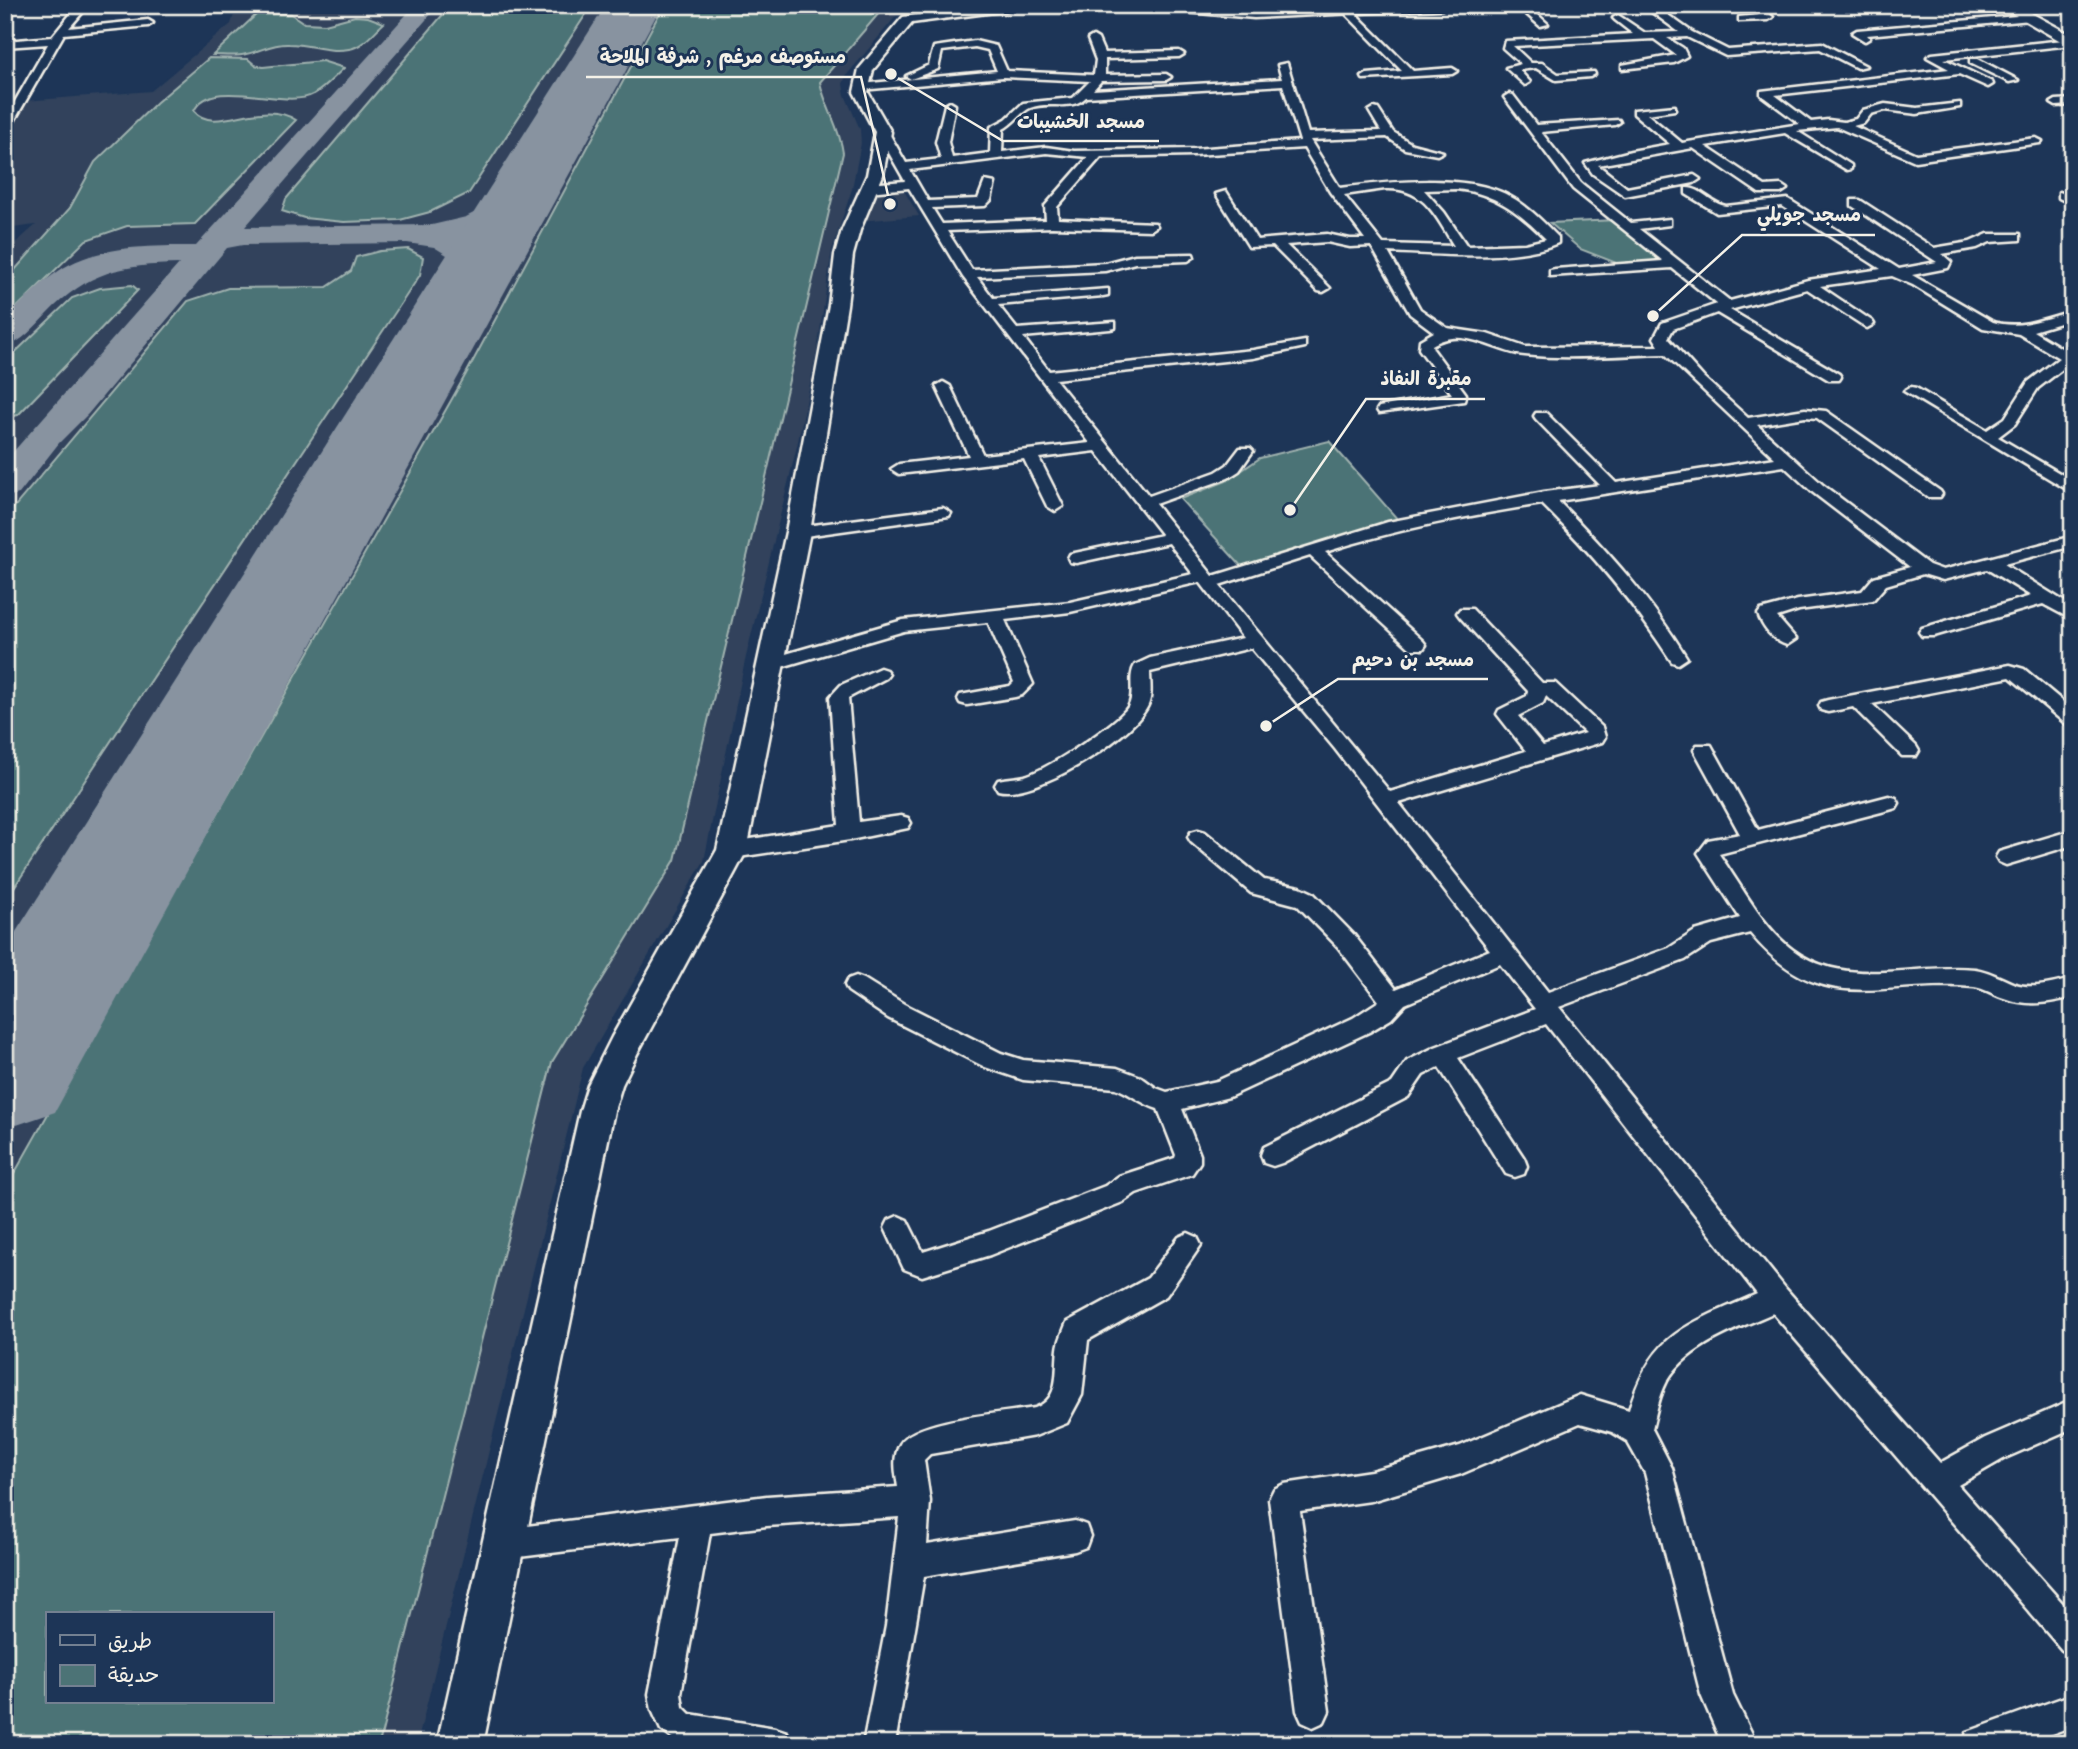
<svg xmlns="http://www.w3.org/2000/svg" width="2078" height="1749" font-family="Kalam,'Playpen Sans Arabic',sans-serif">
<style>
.built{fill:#30425c;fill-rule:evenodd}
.green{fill:#4c7376;stroke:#a0b2af;stroke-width:2;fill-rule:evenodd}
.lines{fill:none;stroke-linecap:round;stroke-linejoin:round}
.taxiway{fill:#8893a0;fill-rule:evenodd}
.runway{fill:#8893a0;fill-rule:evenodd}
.street-casing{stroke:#f4f1e8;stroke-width:5}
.secondary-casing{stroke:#f4f1e8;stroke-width:5}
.primary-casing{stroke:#f4f1e8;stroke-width:5}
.street{fill:#1d3557;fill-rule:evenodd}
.secondary{fill:#1d3557;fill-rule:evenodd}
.primary{fill:#1d3557;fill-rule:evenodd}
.leader{fill:none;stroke:#f4f1e8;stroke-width:2.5}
.callout-dot{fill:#f4f1e8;stroke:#1d3557;stroke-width:2.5}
.callout-label{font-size:19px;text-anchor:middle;font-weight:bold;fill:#f4f1e8;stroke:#1d3557;stroke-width:6;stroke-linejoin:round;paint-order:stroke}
</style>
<rect width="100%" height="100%" fill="#1d3557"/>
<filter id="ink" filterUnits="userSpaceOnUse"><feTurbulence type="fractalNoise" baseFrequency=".0143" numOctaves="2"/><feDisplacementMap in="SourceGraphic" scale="14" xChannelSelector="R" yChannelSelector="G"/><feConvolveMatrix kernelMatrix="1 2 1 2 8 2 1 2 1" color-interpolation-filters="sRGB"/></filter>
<g filter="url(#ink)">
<path class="built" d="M237,5h747l-23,6 -64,4 -51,61 -3,8 2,11 15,34 1,14 -9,46 -20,61 -15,101 -20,95 -52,215 -41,200 -121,207 -166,676h-412v-1492l31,-27 -31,4v-100l19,-28 127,-10 80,-67zM47,1614h224v88h-224z
M903,189l16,27 -60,5 19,-31z"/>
<path class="green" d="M451,5h141l-123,188 -39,19 -30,8 -56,2 -40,-4 -22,-7 4,-12z
M664,5h222l-66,77c5,25 20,45 23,71l-168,707 -123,202 -173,682h-374v-554l461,-816zM47,1614h224v88h-224z
M258,13l33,1 13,9 21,1 30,-8 13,1 16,6c-10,9 -21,24 -35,26 -21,4 -39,-5 -60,-5 -16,-1 -28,7 -43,10 -9,3 -23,1 -33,1z
M209,58l39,1 7,6 8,2 59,-6 22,7c-9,8 -19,20 -30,26 -29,17 -102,-20 -120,17 21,25 67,-14 102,9l-101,104 -68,2 -41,14 -81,79v-38l65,-73 25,-46 62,-60z
M1617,220l51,43 -44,3 -44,-17 -30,-26z
M408,249l15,8 -3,18 -415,626v-383l183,-217 40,-13 99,-1 24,-16 5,-14 24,-6z
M132,285l6,5 -120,125 -13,3v-56l67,-64 28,-10z
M1329,441l70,80 -156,47 -63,-69 46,-18 34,-23z"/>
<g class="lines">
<path class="taxiway" d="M415,5h24l-194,222 187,-2 34,-8 42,-22 10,-3 10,3 4,6 -4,6 -41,23 -26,6c16,8 24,20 30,37l-5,7 -11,2 -11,-2 -9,-20 -21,-13 -27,-4 -164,2 -16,3 -139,166 -29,29 -40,51 -14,3v-36l174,-197c-58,1 -90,7 -132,50 -13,13 -24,28 -42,33v-28c18,-18 36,-37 58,-51 39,-23 88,-22 133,-22z
M65,948l19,6 8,15 -8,15 -59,59 -20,7v-58l41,-38z"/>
<path class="runway" d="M606,5h56l-607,1107 -50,17v-180z"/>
<g class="street-casing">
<path id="street" d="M78,5h11l-20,23 79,-8 5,3 -5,3 -84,8 -55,96 -4,1v-12l43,-75 -43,3v-6l47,-4z
M1516,5h11l21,19 -8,2z
M1642,5h12l38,27 36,18 94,-7 44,23 -9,2 -37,-19 -94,7 -39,-19 -20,1 16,10 4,8 -13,7 -52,6v-4l54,-10 -22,-16 -141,7 18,17h11l16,11 36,-2 1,2 -5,3 -34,3 -20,-12 -17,2 11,12 -5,3 -19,-17 15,-4 -18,-16 2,-7 128,-7 -18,-14 -2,-2 5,-3 27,18 34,-1z
M1747,5h11l15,12 -5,3 -29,1v-4l20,-2z
M1819,5h38c-9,5 -29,5 -38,0z
M1344,8h6l63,63 39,-3 5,3 -5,3 -89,5 -1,-2 5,-3 35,-3 -58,-59z
M2028,15l5,3 -2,2 -164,15 3,3 -5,3 -13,-8 5,-3z
M1093,36l5,3 6,14 75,-2 5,3 -5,3 -74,2v16l61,-1 5,3 -5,3 -65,1 -8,9 189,-11 -4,-14 9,-2 21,70 73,-2 -12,-20 5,-3 4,1 15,23 19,12 31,8 -6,3 -32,-6 -18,-12 -77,3 30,48c46,-6 128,-15 169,8 19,10 34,26 49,41v6c-42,19 -123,11 -170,9l32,57 27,19 40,6 38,13 134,-1 -5,-8 8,-15 55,-19 -45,-36 -122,8v-6l5,-1 108,-8 -90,-72 -69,-92 5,-3 4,1 23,30 83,-5 1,2 -5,3 -74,7 40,51 50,40 39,-4v6l-31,4 91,72 78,-21 73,-11 -99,-63 -65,7 -31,-19v-6c15,-1 25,16 40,18l62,-7 111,70 38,-7 -85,-56v-6h8l74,48 36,-6 18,-8h32v6l-30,2 -13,6 -35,6 9,8 -3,6 -36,7 81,47c28,8 52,-4 80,-11v8l-40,12 40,24v10l-4,-1 -31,24 -23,36 -17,13 75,44v12l-169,-102 7,-4 5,1 71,42 18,-12 23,-36 31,-24 -40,-24 -36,-6 -70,-43 -21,-9 -72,10 52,35 2,3 -7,4 -60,-39 -77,21 109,64 2,3 -2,3h-10l-112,-67 -44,16 -5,9 35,39 45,41 57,-9 21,2 114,80 2,3 -2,3h-12l-111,-79 -12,-1 -48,8 66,60 106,80 14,5 130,-34v10l-69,18 69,43v13l-30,-16 -109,32h-12l-3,-4 3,-4 109,-32 -44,-27 -44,11 -20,-6 -37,11 -13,15 -74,10 -22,7 19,22 -9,6c-14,-4 -25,-18 -29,-31l3,-4 37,-10 64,-9 12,-14 36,-10 -99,-76 -27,-25 -226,35c49,49 93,98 129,157l-9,6 -6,-2c-39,-60 -79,-108 -130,-158 -76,12 -144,25 -217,48l98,89 3,4 -3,4h-12l-101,-93 -91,29 171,207 136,-41 -29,-37 2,-4 28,-14 1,-5 -68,-74 -3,-4 3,-4h12l70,74h13l47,44 3,10 -3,5 -203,61 149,189 121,-44 26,-17 45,-13 -42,-65 10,-13 32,-6 -46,-84 3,-5h14l47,85 131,-34 7,2 3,5 -3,5 -7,2 -170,44c49,72 67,123 166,118 29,-1 60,-6 90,-3 14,2 27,10 40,15 19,6 39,-1 58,-5v18c-25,6 -45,10 -69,1 -10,-3 -20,-10 -30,-11 -94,-9 -150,34 -224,-54l-39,10 -26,17 -126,47 227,282 154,174 45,-25 88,-38v28l-68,30 -47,27 115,130v40l-11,-5 -289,-337c-36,16 -85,32 -106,68 -8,15 -11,32 -15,48l20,39 61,227 24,49h-35l-21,-49 -56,-222 -18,-32 -15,-9 -32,-9 -119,51 -90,27 -71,10 29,200 -5,11 -11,5 -11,-5 -5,-11 -28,-212 5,-10 10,-5 87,-13 89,-25 120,-51 49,15c23,-79 59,-85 128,-116l-211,-270 -88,34 66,100 3,8 -3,8 -9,3 -9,-3 -67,-107 -16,8 -15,22 -126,66 -9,3 -9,-3 -3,-8 3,-8 128,-64 15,-22 28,-14 100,-38 -35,-45 -95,40 -14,15 -22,13 -140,65 -47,12 18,46v7l-8,12 -56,19 -13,9 -133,53 -68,21 -18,-7 -19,-41 4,-8 9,-4 9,4 16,32 66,-21 116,-45 14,-10 56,-18 1,-3 -18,-46c-16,-5 -27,-15 -42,-21l-93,-8 -38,-13 -97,-49 -40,-27 -3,-6 3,-6 8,-3 8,3 40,25 97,49 22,7 94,8 24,9 15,11 11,4 50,-11 136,-63 26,-17 -41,-54 -41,-42 -46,-12 -60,-51 -3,-5 3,-5 7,-2 7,2 59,48 36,7 13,6 41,42 42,54 94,-39 -155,-201 -84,-101 -101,24c0,12 3,26 -4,37 -18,31 -112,91 -148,81l-3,-5 3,-5c9,-2 18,-2 27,-4 21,-6 91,-51 103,-69 8,-13 -1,-29 7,-42l15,-7 93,-20 -43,-56 -130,30 -65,8 28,64 -11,11 -7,2 -48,8 -7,-2 -2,-4 2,-4 50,-9 4,-4 -26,-60 -84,9 -133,39 -9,-6 3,-4 138,-40 167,-18 123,-28 -24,-31 -93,20 -6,-1 -2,-4 2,-4 92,-19 -66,-84 -57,7 24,48 -8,5 -8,-5 -23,-47 -125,15 -8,-5 8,-5 70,-8 -33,-70 7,-4 7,4 33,69 107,-12 -127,-166 -54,-89 -40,4 -6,-4 6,-4 36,-3 -28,-49 10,-2 19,33 35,-4 -5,-17 9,-37 5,-3 5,3 -7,37 4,16 38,-5 1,-26 15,-8 17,-16 50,-5 17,-17 -87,-4 -142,13 -5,-3 5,-3 136,-13 -9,-21 -13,-3 -33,4 -4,18 -27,10 -5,-3 23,-11 5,-18 41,-6 21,5 11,25 87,4 2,-15 -8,-21zM1283,85l17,56 -106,8 -120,2 -28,-4 -44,5 1,-23c10,-5 18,-17 27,-21 19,-8 41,4 56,-11zM1304,148l26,44 35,47h-15l-23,-5 -70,6 -31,-49 -10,3 33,53 24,-1 45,45 5,1 7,-4 -44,-43 41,-3 23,5 21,-1 2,3 37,65 24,18 -14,8 -1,9 33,45 -73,13 -2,3 2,3 85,-12 2,-7 -33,-45 -1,-4c32,-20 61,7 93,10 42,5 97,0 140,-1l110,104 -159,25 -70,-70h-10l-2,3 2,3 64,66 -56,7 -156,30 -175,54 -58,-72 73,-26 11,-7 14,-20 -3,-3h-10l-13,17 -11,7 -67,24 -94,-117 198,-21 52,-11v-6l-52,9 -204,21 -26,-34 87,-8 5,-1v-6l-98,7 -19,-24 105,-9 5,-1v-6l-115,9 -16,-21 128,-6 30,-8 53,-2 6,-4 -1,-3 -58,1 -30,8 -133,7 -25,-39 105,-4 99,3 6,-4 -2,-3 -97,-4 -1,-12 44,-50 93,-2zM1046,153l42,4 -43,49 1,14 -104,4 -10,-16 53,-2 6,-6 4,-17 -10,-2 -7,18 -50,2 -18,-31zM1385,189c39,-2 51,27 69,57l-71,-2 -39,-49zM1456,189c39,4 63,23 90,50l-21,5 -58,2 -23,-34 -20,-22zM1546,696l39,37 -42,13 -25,-30 25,-13z
M2073,39l-2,6 -127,14 48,23 1,2 -5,3 -29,-13 -184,21 36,27 17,-2 16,2 12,-3 7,-9 22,-6 32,4 43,-5v4l-43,7 -32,-4 -14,4 -7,9 -11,3 63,28 120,-16 6,3 -2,2 -125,18 -78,-34 -40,4 54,34v4l-4,1 -62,-37 -80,13 60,40 16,-1 6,4 -6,4h-22l-66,-45 -95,17 29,23 67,-13 6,4 -6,4 -69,13 -32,-22 -8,-11 46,-12 39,-7 -36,-30v-4l41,-4v4l-28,4 35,29 118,-19 -39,-29v-4l188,-22 -22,-12 5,-3z
M1970,59h8l40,21 -9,2 -39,-19z
M2073,99v6l-17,1 -5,-3 5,-3z
M2059,192l14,4v9l-14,-7z
M943,508l8,5 -2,3 -151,21 -8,-5 8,-5z
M2010,665l14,4 49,41v16l-7,-2 -56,-47 -138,27 44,42 3,5 -3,5h-14l-49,-49 -25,5 -7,-2 -2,-4 2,-4 7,-2z
M880,668l6,2 3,4 -3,4 -38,20 11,124 42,-6 7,2 3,5 -3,5 -58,12 -118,18 -7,-3 -3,-5 3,-5 7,-3 107,-17 -9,-128 11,-12z
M2073,830v15l-67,20 -7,-3 -3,-5 3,-5z
M1188,1233l9,4 4,8 -35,51 -78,44 -6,55 -15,28 -32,13 -105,18 -6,6 6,41 -3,44 148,-24 11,4 4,11 -4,11 -11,4 -151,25 -29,168h-32l23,-118 13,-109 -132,9 -57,7 -29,161 2,13 7,7 85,14 12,4 4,12h-111l-19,-14 -9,-20 -3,-16 31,-157 -177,22 -11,-4 -4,-11 4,-11 11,-4 264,-33 131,-9c-2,-14 -6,-29 2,-43 14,-25 106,-31 135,-36 26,-10 20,-35 23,-59 1,-9 6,-19 9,-27l81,-44 31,-41z
M2073,1694v32l-49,18h-61l4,-12z"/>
</g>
<g class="secondary-casing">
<path id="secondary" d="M986,5h37l-6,4 -105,14 -39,47 -5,22 23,40 -8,43 -23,55 -7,25 -6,50 -37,227 -63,318 -110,204 -15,31 -8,26 -131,633h-46l143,-633 8,-26 24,-48 105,-187 69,-318 43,-227 6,-50 7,-25 25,-55 8,-43 -21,-40 5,-23 44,-52z
M1148,5h53l53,5 99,-5h95l-6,4 -188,9 -100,-9z"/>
</g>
<g class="primary-casing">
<path id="primary" d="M1998,5h18l57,31v12z"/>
</g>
<use href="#street" class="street"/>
<use href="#secondary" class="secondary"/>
<use href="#primary" class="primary"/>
</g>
</g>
<path class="leader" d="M890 204L861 77H586M891 74L1003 141H1159M1653 316L1742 235H1875M1290 510L1366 399H1485M1266 726L1338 679H1488"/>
<g class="callout-dot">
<circle cx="890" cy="204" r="7"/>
<circle cx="891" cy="74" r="7"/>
<circle cx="1653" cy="316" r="7"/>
<circle cx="1290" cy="510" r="7"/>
<circle cx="1266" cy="726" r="7"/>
</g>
<g class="callout-label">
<text x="723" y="63">مستوصف مرغم , شرفة الملاحة</text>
<text x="1081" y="128">مسجد الخشيبات</text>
<text x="1809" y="221">مسجد جويلي</text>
<text x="1426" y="385">مقبرة النفاذ</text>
<text x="1413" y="666">مسجد بن دحيم</text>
</g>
<rect width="2078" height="1749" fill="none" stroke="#1d3557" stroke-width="28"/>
<rect x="14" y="14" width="2050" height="1721" fill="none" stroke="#f4f1e8" stroke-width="2.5" filter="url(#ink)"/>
<rect x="46" y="1612" width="228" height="91" fill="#1d3557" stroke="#738091" stroke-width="2"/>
<rect x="60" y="1635" width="35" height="10" fill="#1d3557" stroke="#738091" stroke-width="2"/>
<text x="108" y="1648" font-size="21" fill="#f4f1e8">طريق</text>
<rect x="60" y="1665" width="35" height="21" fill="#4c7376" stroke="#738091" stroke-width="2"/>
<text x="108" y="1682" font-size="21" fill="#f4f1e8">حديقة</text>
</svg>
